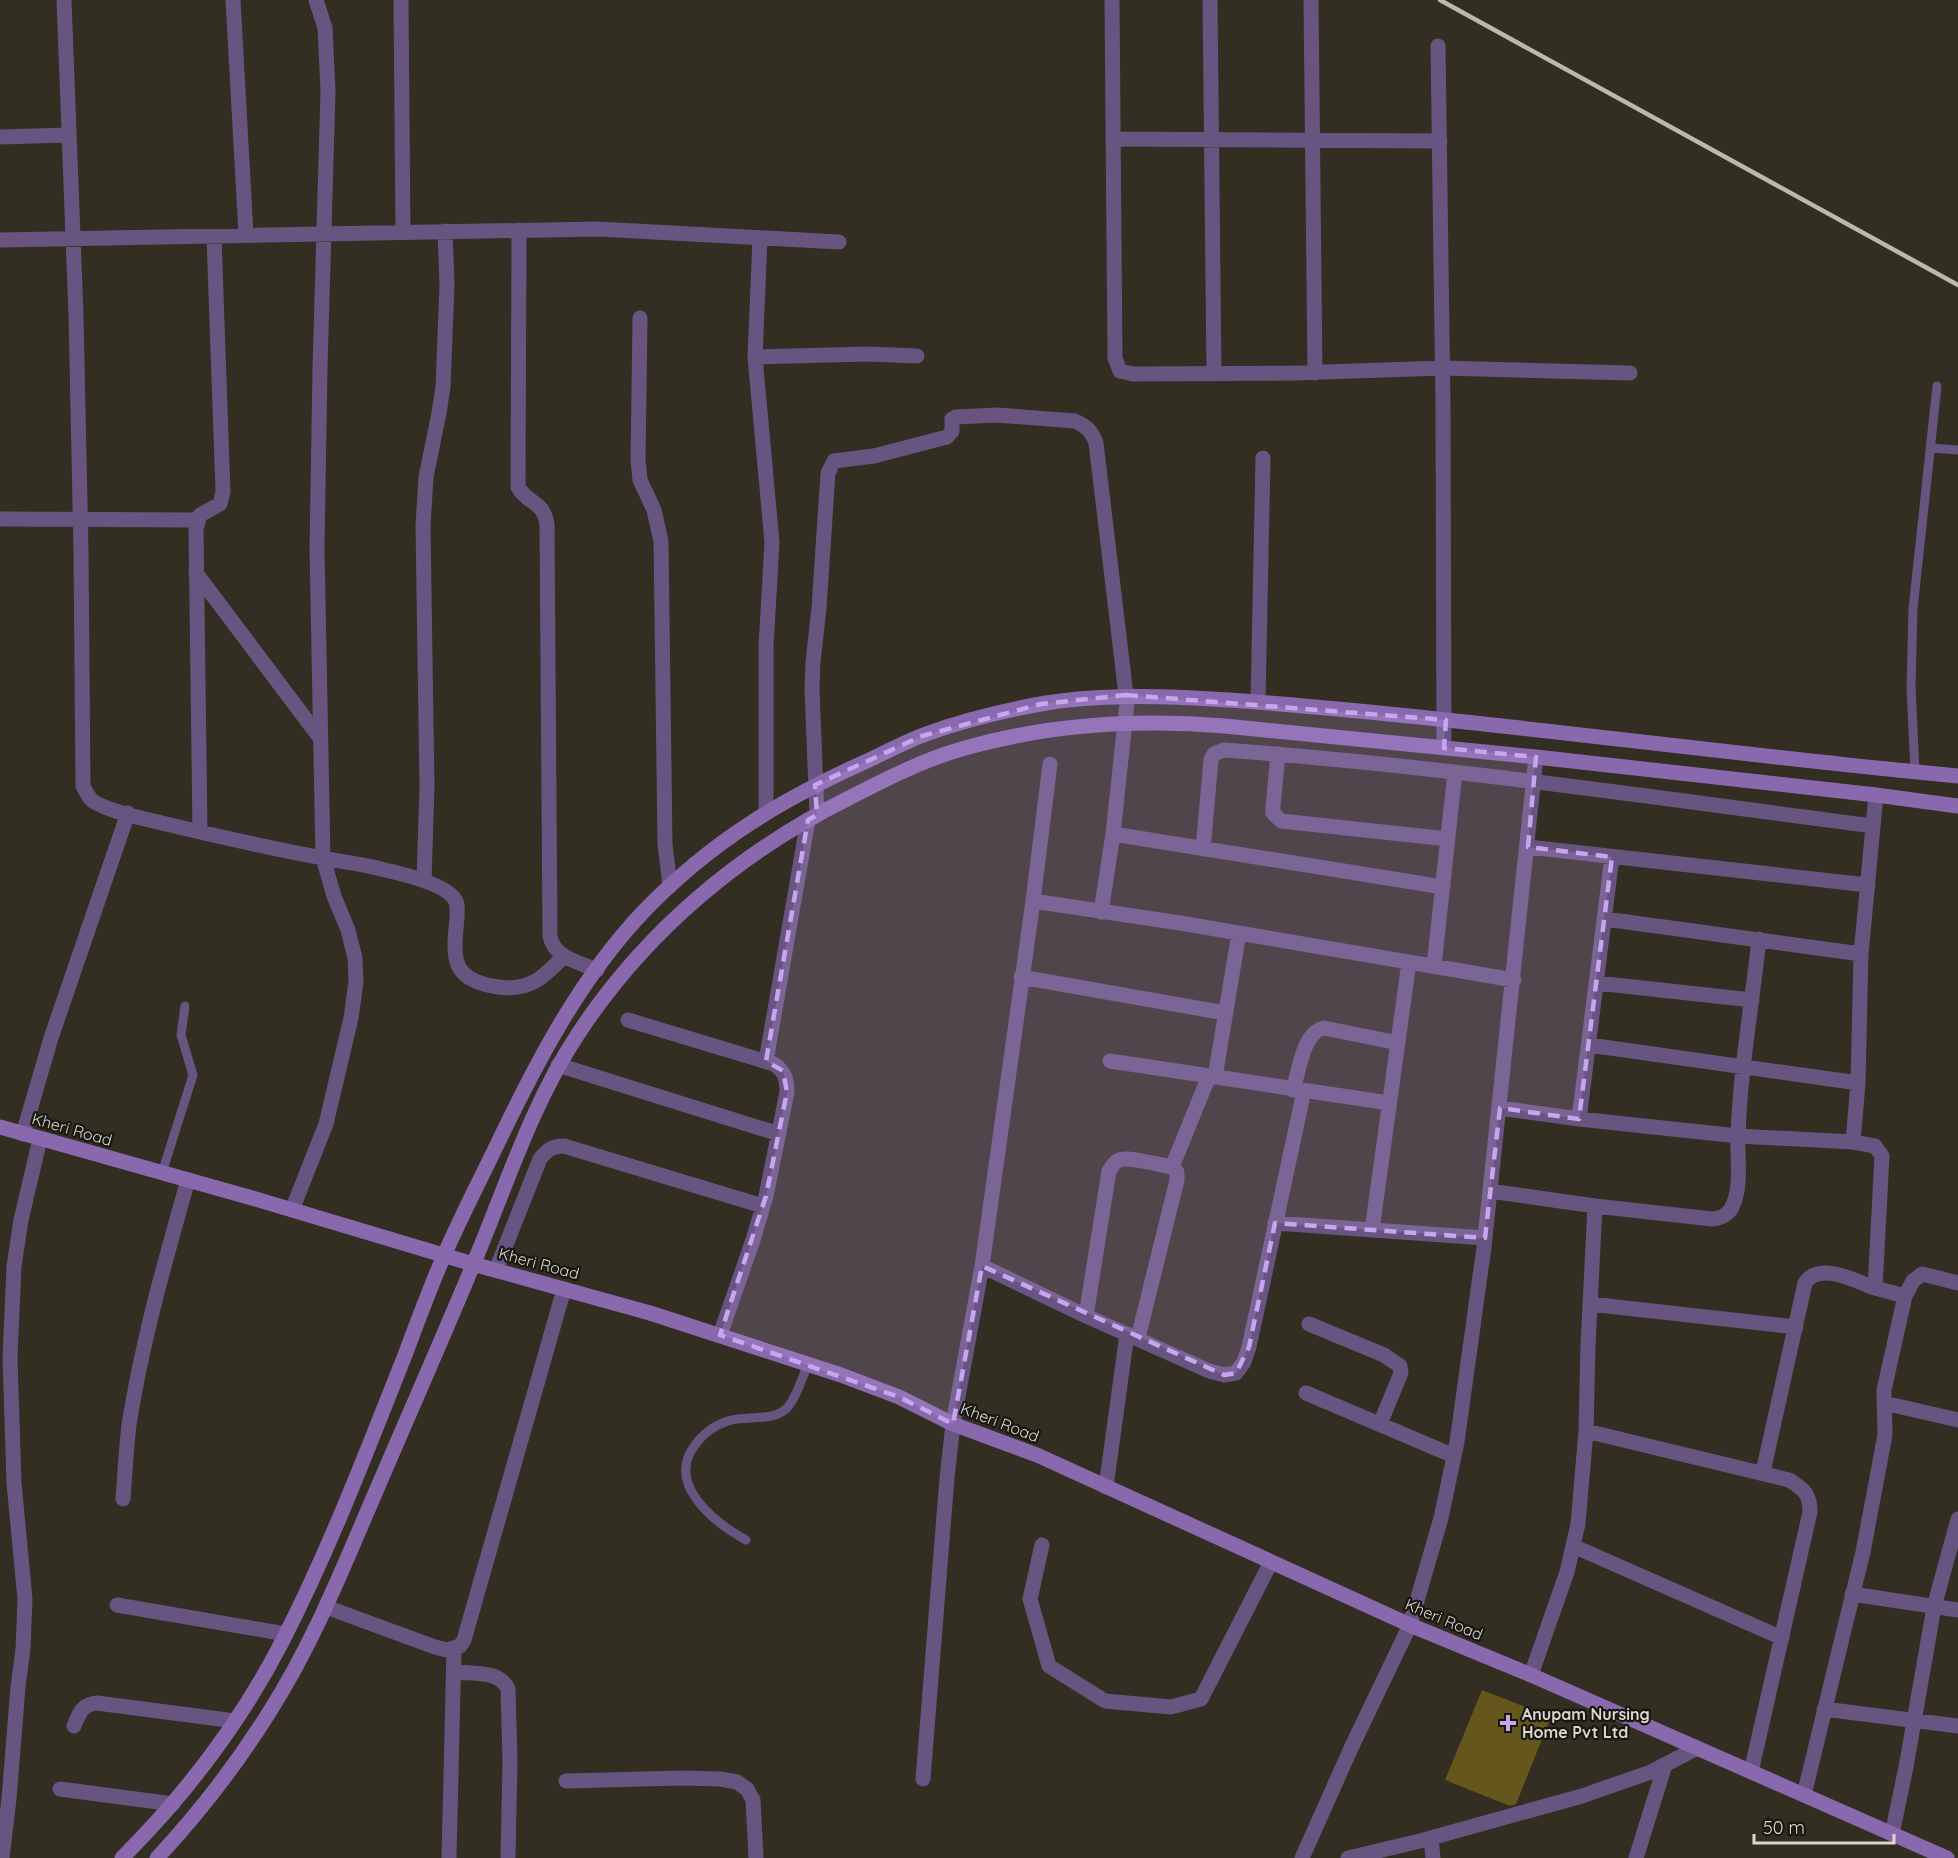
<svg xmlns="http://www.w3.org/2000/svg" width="1958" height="1858" font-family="Quicksand,sans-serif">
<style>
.building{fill:#65571b}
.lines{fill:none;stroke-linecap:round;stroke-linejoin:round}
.lane{stroke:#685480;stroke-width:9}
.street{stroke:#685480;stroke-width:15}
.secondary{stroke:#8968ad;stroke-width:15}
.rail{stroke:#bbb9af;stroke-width:4.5}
.marked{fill:#c8a6ef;fill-opacity:0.2;stroke:#c8a6ef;stroke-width:4.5;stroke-dasharray:12 8;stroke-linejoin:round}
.poi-dot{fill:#c8a6ef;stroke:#181711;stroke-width:2}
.labels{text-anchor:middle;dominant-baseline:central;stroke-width:4.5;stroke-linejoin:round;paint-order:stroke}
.street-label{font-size:16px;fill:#dad8cf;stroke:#181711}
.poi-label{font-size:16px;font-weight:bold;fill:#dad8cf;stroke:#181711;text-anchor:start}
</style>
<rect width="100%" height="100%" fill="#322e21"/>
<path class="building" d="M1482,1690l69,27 -35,87 -6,2 -65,-26z"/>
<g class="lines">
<path class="lane" d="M1931,448l27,2
M1915,772l-4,-85 2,-78 24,-223
M162,1173l31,-98 -12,-40 4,-29
M746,1540c-31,-17 -81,-56 -51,-95 8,-11 20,-20 33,-24 17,-6 43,1 58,-12 9,-8 17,-33 22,-45"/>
<path class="street" d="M64,0l12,315 5,235 2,236c3,6 5,11 10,15 14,10 52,18 69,22 54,13 107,25 161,35 19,4 39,6 58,11 18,4 61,14 72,28 6,6 4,14 4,21 -4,40 -7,62 41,69 32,4 45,-9 66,-31
M233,0l13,234
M401,0l2,232
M1112,0l3,358 5,13 13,3 162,-1 148,-5 187,5
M1210,0l4,374
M1311,0l4,373
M1438,46l5,359 1,343
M0,137l68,-2
M1113,139l327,2
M519,230l-1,257c10,18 26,13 29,38l3,411c4,22 29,26 47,34
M760,238l-5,119 17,185 -6,105v164
M0,240l598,-11 241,13
M640,318l-2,142 2,20 14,30 7,31 4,303 5,42
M755,357l113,-3 49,2
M0,519l197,1
M196,573l124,165
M1258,702l5,-244
M1278,754l-5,53v6l8,8 167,18
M817,815l-5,-126 1,-27 6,-54 9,-135 6,-12 40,-5 73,-19 5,-6v-12l4,-2 41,-2 78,6c11,5 17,10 21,22l31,260 -14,131 -12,78
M200,832l-4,-303 4,-14 20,-11 3,-12 -9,-255
M1113,834l330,53
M1528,847l340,38
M1203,849l8,-89 3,-6 10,-4c218,16 433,48 649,76
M424,881l3,-94 -4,-261 3,-49 13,-64 4,-26 4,-102 -2,-54
M1033,901l147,22 334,57
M1605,919l256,35
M1434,966l21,-194
M1021,977l204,36
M1597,983l155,17
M628,1020l146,44c11,8 13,15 13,28l-21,104 -13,44 -33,95
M1589,1045l269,38
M766,1061l42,-241
M1110,1061l279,42
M558,1065l221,69
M1215,1077l24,-144
M1293,1090c6,-19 10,-58 31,-62l74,15
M1500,1108l79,11 159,17 115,6
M1579,1119l33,-262
M23,1134l28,-96 77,-225
M1172,1167l37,-91
M1490,1191l105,15 117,13c10,-1 17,-4 21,-14 9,-22 4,-47 5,-69 2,-65 14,-131 21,-197
M292,1210l34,-86 25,-106 5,-36 -1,-24 -7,-28 -14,-34 -11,-38 -6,-309 3,-181 8,-277 -3,-63 -9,-28
M1275,1223l210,15
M1372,1230l37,-268
M982,1266l104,50 123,55 15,4 12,-2 8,-11 5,-15 55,-256
M496,1270l44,-111c7,-9 12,-13 24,-13l199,60
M1905,1296l8,-15 9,-7 36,9
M1590,1304l206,23
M1086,1316l23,-145c3,-4 5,-9 10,-11 10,-4 40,5 53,7l5,5v8l-39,158
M1309,1324l75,31 16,11 1,7 -21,51
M1306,1393l148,63
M1884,1403l74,17
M1586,1431l203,49c15,9 21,14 21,32l-59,260
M1763,1472l42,-189c14,-22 50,-2 70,5
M1106,1487l21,-153
M123,1499c2,-25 3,-49 6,-74 13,-83 36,-164 59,-245
M1042,1545l-12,54 19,67 56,35 66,6 30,-8 70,-137
M1573,1546l209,92
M1852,1594l106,16
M117,1605l169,29
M326,1607l109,40 12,3 13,-4 4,-6 100,-351
M454,1672c18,2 46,-2 54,17l2,72 -2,97
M1531,1675l36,-103 11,-48 8,-93 2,-86 7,-139
M1824,1709l134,17
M74,1726c5,-12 8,-22 23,-23l138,18
M923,1779l24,-301 6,-54 29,-158 51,-365 17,-137
M566,1781l116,-3 38,1 17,3 10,7 6,11 3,58
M60,1789l113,15
M1804,1795l59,-243 22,-117 -1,-45 21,-94 -30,-8 7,-132 -7,-10 -22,-4 5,-59 3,-129 15,-159
M1892,1834l14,-67 28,-160 24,-88
M1431,1838l2,20
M2,1858l7,-59 9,-112 5,-38 2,-50 -11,-116 -4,-125 4,-92 7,-46 19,-81
M449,1858l5,-209
M1302,1858l50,-112 58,-121 31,-107 16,-76 27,-195 52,-490
M1348,1858l72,-17 162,-45 69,-24 46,-24
M1636,1858l29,-93"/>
<path class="secondary" d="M0,1127l259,73 214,64 177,49 191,62 58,22 54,27 84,31 373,170 121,50 416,183
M122,1858c64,-64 120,-138 161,-218 47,-92 84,-189 122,-285 13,-35 26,-70 41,-104 15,-34 32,-67 48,-100 41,-86 85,-172 151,-241 67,-69 137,-111 224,-150 19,-9 38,-19 57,-26 38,-14 80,-24 120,-31 49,-8 98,-7 148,-5 62,3 124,9 185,15 193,19 386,45 579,63
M157,1858c42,-45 80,-94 113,-147 47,-74 78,-156 113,-236 30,-70 61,-140 90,-210 33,-78 58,-160 105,-231 67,-102 162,-182 271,-236 37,-19 76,-39 116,-50 85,-24 173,-29 260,-22l311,31 340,38 82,11"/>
<path class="rail" d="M1440,0l518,285"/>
</g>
<path class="marked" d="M1126,695l320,25 -2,28 92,9 -8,90 84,10 -33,262 -79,-11 -15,130 -210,-15 -26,124 -13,26 -12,2 -242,-109 -29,158 -54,-27 -179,-62 46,-139 21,-104 -4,-21 -17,-10 42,-241 9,-5 -2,-30 107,-49 119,-32z"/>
<path class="poi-dot" d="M1505 1714h6v6h6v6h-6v6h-6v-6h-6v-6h6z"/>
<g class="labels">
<g class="street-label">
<text transform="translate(72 1129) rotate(16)">Kheri Road</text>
<text transform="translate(539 1263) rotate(15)">Kheri Road</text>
<text transform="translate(1000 1422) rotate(21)">Kheri Road</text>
<text transform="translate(1444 1619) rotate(23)">Kheri Road</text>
</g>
<g class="poi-label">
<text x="1522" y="1714">Anupam Nursing<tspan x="1522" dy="18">Home Pvt Ltd</tspan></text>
</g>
</g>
<path d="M1754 1834v9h140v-9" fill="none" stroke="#dad8cf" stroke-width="3"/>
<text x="1763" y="1834" font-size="18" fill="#dad8cf" stroke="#181711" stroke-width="4.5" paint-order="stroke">50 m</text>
</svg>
